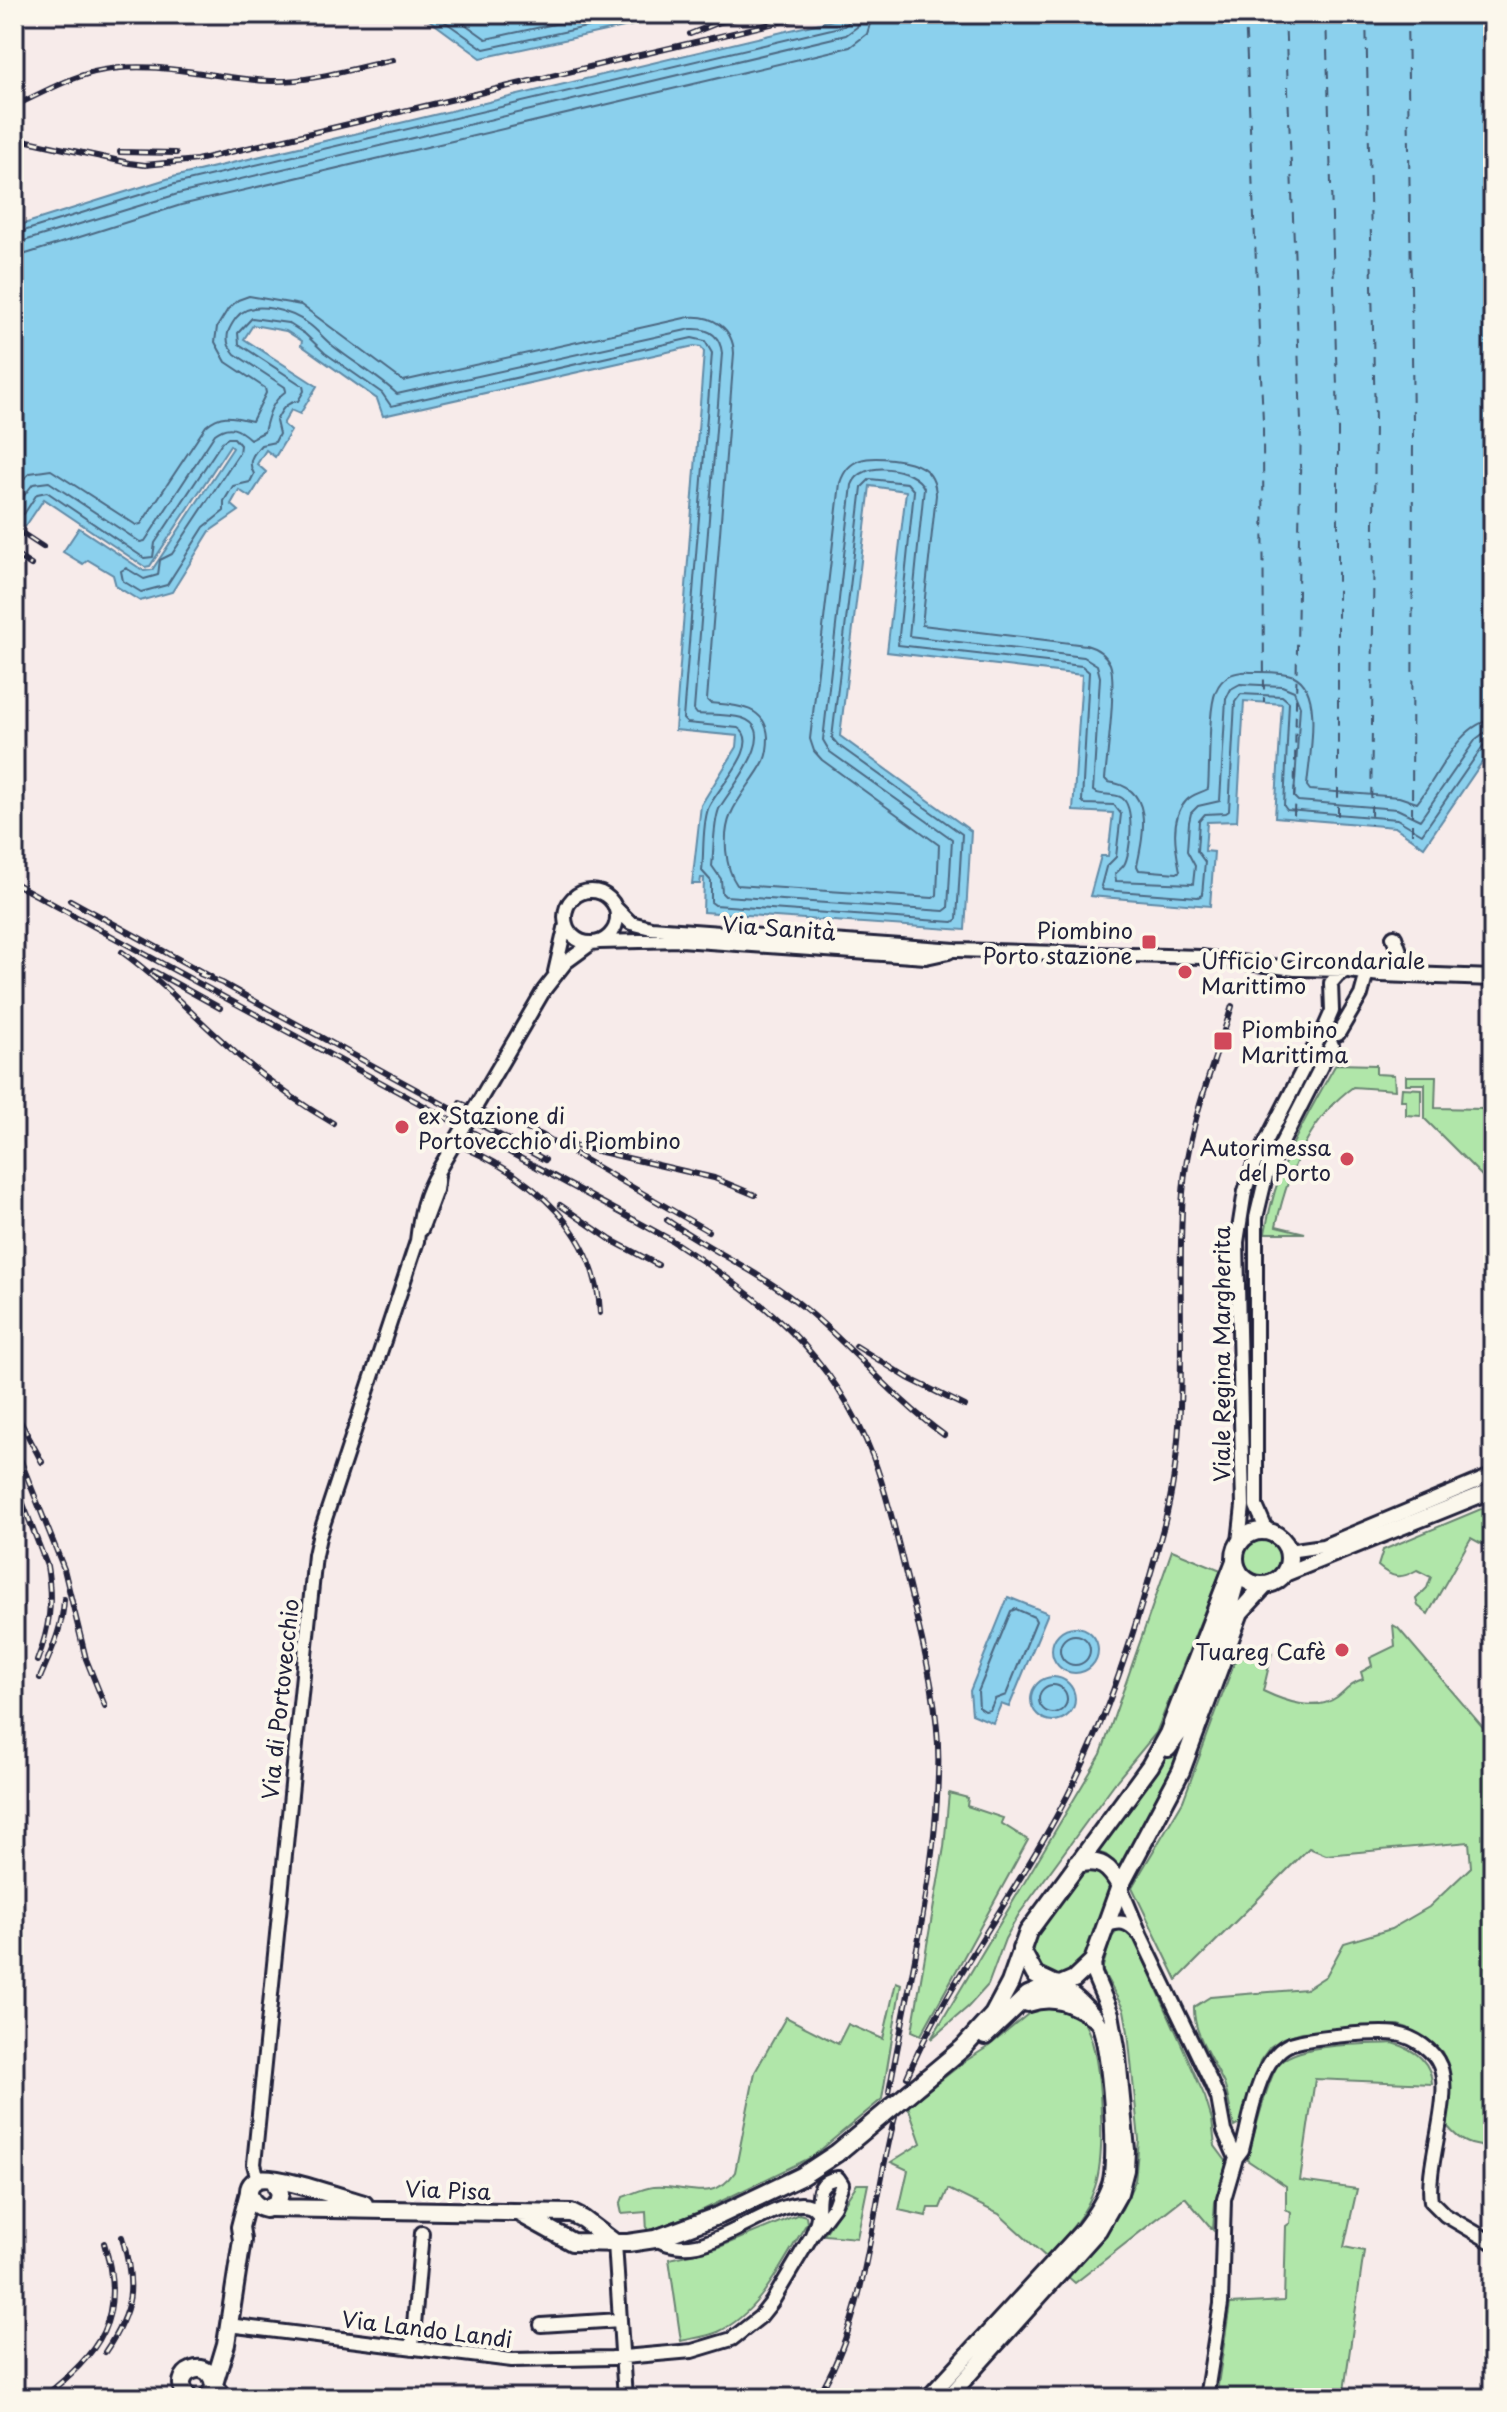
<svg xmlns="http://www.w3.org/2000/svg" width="1507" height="2412" font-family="'Playpen Sans',sans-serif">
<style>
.green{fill:#b0e6a9;stroke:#698472;stroke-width:2}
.water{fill:#8bd0ed;stroke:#618aa6;stroke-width:2}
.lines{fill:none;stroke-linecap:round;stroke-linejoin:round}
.shore{stroke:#4c6882;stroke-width:2}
.ferry{stroke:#425670;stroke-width:2;stroke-dasharray:10 8;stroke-linecap:butt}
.minor-casing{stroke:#22223b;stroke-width:18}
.tertiary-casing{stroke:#22223b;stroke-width:20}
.secondary-casing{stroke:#22223b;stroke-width:22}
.minor{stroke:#fbf7ec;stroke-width:12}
.tertiary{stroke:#fbf7ec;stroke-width:14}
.secondary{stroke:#fbf7ec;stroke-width:16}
.rail-casing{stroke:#22223b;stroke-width:6}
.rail{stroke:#fbf7ec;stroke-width:3;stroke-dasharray:9;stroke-linecap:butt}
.minor-bridge-casing{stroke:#22223b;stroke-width:18;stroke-linecap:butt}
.secondary-bridge-casing{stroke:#22223b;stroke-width:22;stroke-linecap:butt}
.minor-bridge{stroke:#fbf7ec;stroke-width:12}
.secondary-bridge{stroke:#fbf7ec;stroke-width:16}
.poi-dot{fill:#d1495b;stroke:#fbf7ec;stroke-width:3}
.labels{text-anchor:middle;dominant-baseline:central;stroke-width:8;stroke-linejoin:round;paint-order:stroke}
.street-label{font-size:22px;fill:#22223b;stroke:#fbf7ec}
.poi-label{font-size:22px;fill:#22223b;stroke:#fbf7ec;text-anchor:end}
</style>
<rect width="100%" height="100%" fill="#f7ebea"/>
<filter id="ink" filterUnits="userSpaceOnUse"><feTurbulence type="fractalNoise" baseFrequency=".0125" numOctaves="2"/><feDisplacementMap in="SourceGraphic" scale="16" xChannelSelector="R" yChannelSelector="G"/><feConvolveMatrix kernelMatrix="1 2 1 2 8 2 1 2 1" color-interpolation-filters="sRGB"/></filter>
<g filter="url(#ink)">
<path class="green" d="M1336,1064l40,1v9l18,1 1,15 -42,-3c-44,31 -66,89 -77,139l29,7h-40c12,-69 37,-109 71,-169z
M1406,1076h30l-1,32 48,1v9l10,12v57l-68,-68v-35h-19z
M1402,1088l19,1v27l-15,-1v-15h-5z
M1493,1504v46l-22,-12 -43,76 -10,-8 -2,-7 11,-11 4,-11 -14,-7c-16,9 -24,9 -39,-4l5,-16z
M1244 1558a18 18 0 1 1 36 0a18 18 0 1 1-36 0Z
M1172,1550l49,20 -65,163 -39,47 -98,134 -14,25 -17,46 -20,22 -37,32 170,-285z
M1241,1594v4l-12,24 -60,159 -49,87 -14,-13 -12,-4 93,-121 48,-133z
M1393,1625l5,3 95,111v409c-22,-3 -31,-4 -46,-22l4,-40 -5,-1 1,-20 -5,-13 -34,-24 -10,-3 -96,7 -19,6 -13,9 -10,14 -19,62 -7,4c-4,-15 -5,-30 -10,-43 -11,-24 -31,-50 -30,-77l16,-10 96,-8 20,-13 18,-33 47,-14 38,-22 42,-40 -2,-25 -143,13 -17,-7 -132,132 -45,-93 51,-86 53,-143 36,-5 -9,38c21,10 52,22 74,6 10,-8 13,-14 26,-18l-2,-7 11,-6 -2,-8 25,-12z
M949,1793l19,5 -1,8 36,12 -2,5 27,17 -107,195 -9,-4 32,-184z
M1091,1870c8,2 17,5 18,16 1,14 -21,60 -26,76 -21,23 -53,15 -52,-18l47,-67z
M1119,1929l9,2 8,11 69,155 7,23 3,26 11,15 -1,16 -10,25 -2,28 -28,-33 -110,86 -9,-8 56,-66 13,-28 4,-41 -11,-108 -4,-22 -22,-40 9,-32z
M896,1982l5,2 -19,115 -70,58 -111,54 -54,21 -1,-20 -24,2 -2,-9 3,-8c9,-3 20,-9 30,-10 32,-3 60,18 82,-15l20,-100 31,-55 52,27 10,-20 35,15z
M1052,2007c14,1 29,7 35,21 15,32 19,125 8,159 -9,28 -29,49 -49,70l-47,-43 -51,-25 -8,19h-12l-2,8 -27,-6 9,-40 -17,-8 30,-19 -13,-37 56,-44 25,-16 44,-36z
M1393,2043c21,6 38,18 39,41l-117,-5 -15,102 57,8 -13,58 20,4 -21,147h-127l14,-94 54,-3 2,-75 4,-3 1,-10 -5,-4v-23l-39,-26c6,-21 20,-80 31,-95 18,-23 87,-20 115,-22z
M857,2184h11l-11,54 -33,-3z
M799,2214l7,2 1,7c-24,38 -46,89 -89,109 -11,5 -25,6 -37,9l-12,-82 48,-11z"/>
<path class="water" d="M421,14h263l-203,44z
M858,14h635v732l-69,101 -29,-20 -120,-10 7,-113 -38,-3 -7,120 -30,1 -2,29 9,1 -4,54 -120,-10 11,-40h7l5,-43 -40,-2 9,-136 -195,-23 19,-161 -36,-5 -30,250 131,95 -6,99 -262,-18 1,-34h-3l-1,6h-8l9,-79 36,-58 1,-11 -63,-6 29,-378 -3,-5 -7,-1 -311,70 -6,-17 -76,-54 1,-4 -16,-10 -33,-6 -9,14 73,47 -17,28 -9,-4 -8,14 8,7 -16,26 -9,-7 -9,14 9,8 -16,25 -11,-7 -8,14 8,7 -29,20 -38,61 -32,9 -24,-15 -3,-11 -25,-15 -5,4 -20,-12 16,-24 65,43 8,-1 81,-122 -3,-3 -80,121 -5,1 -101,-68 -19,28 -11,-7v-293l159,-50z
M1008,1597l40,16 -39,94 -8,-3 -8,19 -21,-9 -2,-23z
M1052 1650a23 23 0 1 1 46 0a23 23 0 1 1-46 0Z
M1031 1699a22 22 0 1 1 44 0a22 22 0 1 1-44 0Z"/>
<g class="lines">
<path class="shore" d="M434,14l50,35 163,-35
M451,14l35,25 114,-25
M14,234l161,-50 669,-158 6,-5 1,-7
M14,244l164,-50 668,-159 11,-8 4,-13
M14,256l12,-2 155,-49 669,-158 17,-13 6,-20
M14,488l16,-15 21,-3 85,55 5,-1 65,-98c16,-14 28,-9 46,-5l14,-28 -1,-5 -39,-26 -11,-20 2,-15 11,-18 10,-9 11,-4 52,9 102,76 286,-64c24,-2 44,11 45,36l-27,347 3,3c24,2 56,2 58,34 0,8 -1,17 -4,24 -9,18 -25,34 -33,53 -9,21 -6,54 6,71l196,13 4,-3 2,-50 -117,-85 -8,-9 -4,-12 30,-256c8,-26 28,-27 52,-24 23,3 43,8 44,36l-14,130 164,20c11,3 19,8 24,19 7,17 -3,92 -5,115l3,3c46,5 36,51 29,84l2,4 38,3 3,-2c-4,-20 -11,-52 6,-70 6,-7 15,-8 22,-12 2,-23 0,-80 8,-98 6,-15 20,-20 35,-19 13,0 30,-1 43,4 30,14 15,82 13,110l3,4 89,7 18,6c20,-24 42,-81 76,-83
M14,503l5,-1 14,-18 16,-2 91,60 5,-1 70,-107c14,-11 24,-5 35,5l14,-7c4,-16 7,-30 22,-41l-1,-4 -50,-33 -6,-8c-4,-11 0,-18 7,-28 16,-21 57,-6 74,7 8,6 15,15 23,21 21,17 45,30 64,48l294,-65c17,-1 29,6 31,24l-28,357 3,4c14,1 31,0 45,4 41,13 -14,73 -23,91 -6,16 -5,40 -7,57l9,13 1,14 3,3 219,15 4,-3 4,-69 -122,-87 -7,-12 29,-255c9,-26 63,-18 72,3l-15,148 175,21 13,8 3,12 -7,114c8,6 20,1 29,7 13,9 9,55 2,67 -3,4 -6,6 -9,9l1,7 77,3 2,-18 -8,-15 2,-29 2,-9 7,-7 22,-5 6,-102 5,-10 9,-5 42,2 12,5 6,15 -6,91 4,4 99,8 23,11 56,-81 8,-6 9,-1
M14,514h10l13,-20 10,-2 97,66 9,-1 2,-14 67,-101 6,-4h6l6,7 -1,8 -67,101 -12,6 -2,15 -14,4 -18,-11 -5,3 2,10 18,11 26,-7 37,-58 20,-16v-10l9,-15 17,-4 4,-8c-7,-12 -2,-19 7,-29l14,-3 4,-8 -3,-13c6,-12 9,-18 22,-20l6,-10 -1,-5 -64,-42 -1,-11 14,-15 36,5 17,11 20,19 57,40 9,13 301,-68 13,3 7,12 -29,366 4,4 51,5c26,16 -23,62 -30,81 -6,18 -4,43 -6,62l9,10v21l4,3 238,17 4,-3 5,-85 -124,-89 -6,-7 30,-251 8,-8 37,4 7,8 -16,154 184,21 7,6 -7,129 3,3 29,1 7,9 -5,43 -10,10 -5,19 2,4 95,7 4,-2 3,-33 -8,-11 2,-30 6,-7 21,-1 3,-2 6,-109 6,-8 41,2 7,6 -5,104 3,4 110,9 25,15 61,-88 10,-4
M1016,1609l18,8 2,4 -30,74 -11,4 -5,11 -5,1 -6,-4 -1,-15 33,-81z
M1060 1650a15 15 0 1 1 30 0a15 15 0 1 1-30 0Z
M1039 1699a14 14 0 1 1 28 0a14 14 0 1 1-28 0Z"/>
<path class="ferry" d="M1245,14l18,407 1,282
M1285,14l16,407 -7,398
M1326,14l12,407v402
M1366,14l9,407 -4,404
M1407,14l6,408 -1,416
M1488,14l-5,28 10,74"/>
<g class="minor-casing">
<path id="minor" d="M565 917a26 26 0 1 1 52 0a26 26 0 1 1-52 0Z
M616,908l15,15 20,5 305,22 245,7 94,12 54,1
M599,942l82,-2 245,17 23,-5
M555,972l11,-48
M544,990l22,-28 26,-19
M1325,1027l7,-16 -1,-28 7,-8 8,-4
M1338,1034l23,-39 6,-22
M421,1230l15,-40 2,-15
M1267,1531l-11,-25v-288l11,-46 65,-127
M1239,1542l4,-36 -6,-264 8,-51 8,-24 66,-129
M1288,1551l35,-5 170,-71
M1120,1886l21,50 70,146 7,16 6,33 12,27
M1105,1926c16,-6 22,-5 34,8
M258,2180l-4,-16 61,-609 4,-18 98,-296c3,-26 7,-47 21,-70
M655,2239c14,7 26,9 42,6 31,-6 78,-41 104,-41 8,0 12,2 16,7
M615,2243l10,155
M228,2325l284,35 100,-2 80,-7 40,-12 28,-22 12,-15 40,-67 22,-29 8,-22 -4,-6c-23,3 -19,19 -20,37 0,7 -4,14 -6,20
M541,2325l79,-5
M412,2348l10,-115
M214,2384l13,14
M1206,2398l15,-94 3,-105 12,-41 6,-8c7,-26 14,-73 32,-93 3,-4 8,-9 14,-12 18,-8 89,-14 109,-11 17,3 37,16 43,32 13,32 -15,100 -9,135l14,14 48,28"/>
</g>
<g class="tertiary-casing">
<path id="tertiary" d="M1394,937l10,28 11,10
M1349,970l32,4 112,4
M1282,1575l211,-85
M928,2398l154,-167c12,-15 22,-29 28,-47 8,-24 0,-138 -11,-160 -9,-16 -25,-28 -39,-39
M948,2398l151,-168 21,-37 6,-23 1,-20 -10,-103 -6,-33 -17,-40 -1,-13"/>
</g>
<g class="secondary-casing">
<path id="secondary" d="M1235 1558a27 27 0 1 1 54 0a27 27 0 1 1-54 0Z
M1168,1748l19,-27 44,-122 7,-25
M1077,1864c23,-6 33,3 43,22
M1021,1949l14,26 19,9 6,1 14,-6 19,-18 27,-75 61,-115 59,-159 25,-27
M1028,2003c26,-9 44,0 66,14
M985,2036l43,-41 26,-11
M927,2078l36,-30 30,-33 17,-32 18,-51 122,-166 18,-32 67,-173
M274,2181l6,12 -2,9 -12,7c-15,-2 -26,-23 -7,-30 15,-5 87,20 105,25
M271,2208l300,5 12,6 32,24
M523,2215l49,27 56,1 27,-4 65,-24 82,-39 35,-23
M214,2384l12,-40 16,-104 -2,-13 9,-35
M189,2398c-25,-25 25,-46 25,-9l-7,9"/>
</g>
<use href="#minor" class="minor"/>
<use href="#tertiary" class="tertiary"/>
<use href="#secondary" class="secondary"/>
<g class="rail-casing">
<path id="rail" d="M690,34l30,-12 35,-8
M14,106c26,-12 52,-27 80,-34 59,-14 118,7 178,9 40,1 82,-13 121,-21
M14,138l115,25 16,2 52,-5 616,-146
M120,152l56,1
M14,528l29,19
M14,554l17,11
M14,883l657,357c91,59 161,112 202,217 16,43 26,90 37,134 15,61 31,121 28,184 -3,107 -30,213 -49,317
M70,900l141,77
M122,952c35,25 65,57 97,86 35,33 73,61 114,85
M153,971l67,37
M200,974l22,9 323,177
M460,1103l82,32 166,96
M576,1146l138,32 41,17
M468,1149c67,31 129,84 132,164
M560,1205l51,35 47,25
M667,1220c46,32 97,54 140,90 48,40 86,88 137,125
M856,1346l52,32 57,28
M14,1410l28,52
M14,1444l50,125 22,90 19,47
M14,1480l33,86c6,36 3,61 -10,95
M40,1678c11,-26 23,-51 24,-79
M907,2077c39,-92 100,-171 148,-258 51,-91 82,-193 109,-294 28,-105 11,-224 19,-332 4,-65 30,-126 49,-187
M105,2352c29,-43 31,-66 17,-115
M42,2398c58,-45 85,-80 62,-155
M817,2398c53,-85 53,-190 79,-285"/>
</g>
<use href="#rail" class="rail"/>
<g class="minor-bridge-casing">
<path id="minor-bridge" d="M438,1171l106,-181"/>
</g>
<g class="secondary-bridge-casing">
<path id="secondary-bridge" d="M837,2153l90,-75"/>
</g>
<use href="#minor-bridge" class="minor-bridge"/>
<use href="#secondary-bridge" class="secondary-bridge"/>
</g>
</g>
<g class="poi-dot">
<rect x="1141" y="934" width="16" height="16" rx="4"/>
<circle cx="1185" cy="972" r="8"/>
<rect x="1213" y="1031" width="20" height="20" rx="4"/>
<circle cx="402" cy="1127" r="8"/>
<circle cx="1347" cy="1159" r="8"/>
<circle cx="1342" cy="1650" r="8"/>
</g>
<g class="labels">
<g class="street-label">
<text transform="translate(779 927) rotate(4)">Via Sanità</text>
<text transform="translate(1220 1354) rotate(-90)">Viale Regina Margherita</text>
<text transform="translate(279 1699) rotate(-84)">Via di Portovecchio</text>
<text transform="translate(448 2189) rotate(2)">Via Pisa</text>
<text transform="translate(427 2328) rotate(7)">Via Lando Landi</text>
</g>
<g class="poi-label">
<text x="1133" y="929">Piombino<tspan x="1133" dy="25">Porto stazione</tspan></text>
<text x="1201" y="959" text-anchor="start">Ufficio Circondariale<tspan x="1201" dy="25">Marittimo</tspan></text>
<text x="1241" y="1028" text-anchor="start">Piombino<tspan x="1241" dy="25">Marittima</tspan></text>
<text x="418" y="1114" text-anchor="start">ex Stazione di<tspan x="418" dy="25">Portovecchio di Piombino</tspan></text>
<text x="1331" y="1146">Autorimessa<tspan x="1331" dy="25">del Porto</tspan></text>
<text x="1326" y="1650">Tuareg Cafè</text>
</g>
</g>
<rect width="1507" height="2412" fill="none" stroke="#fbf7ec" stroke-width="48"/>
<rect x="24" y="24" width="1459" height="2364" fill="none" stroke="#22223b" stroke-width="3" filter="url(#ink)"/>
</svg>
